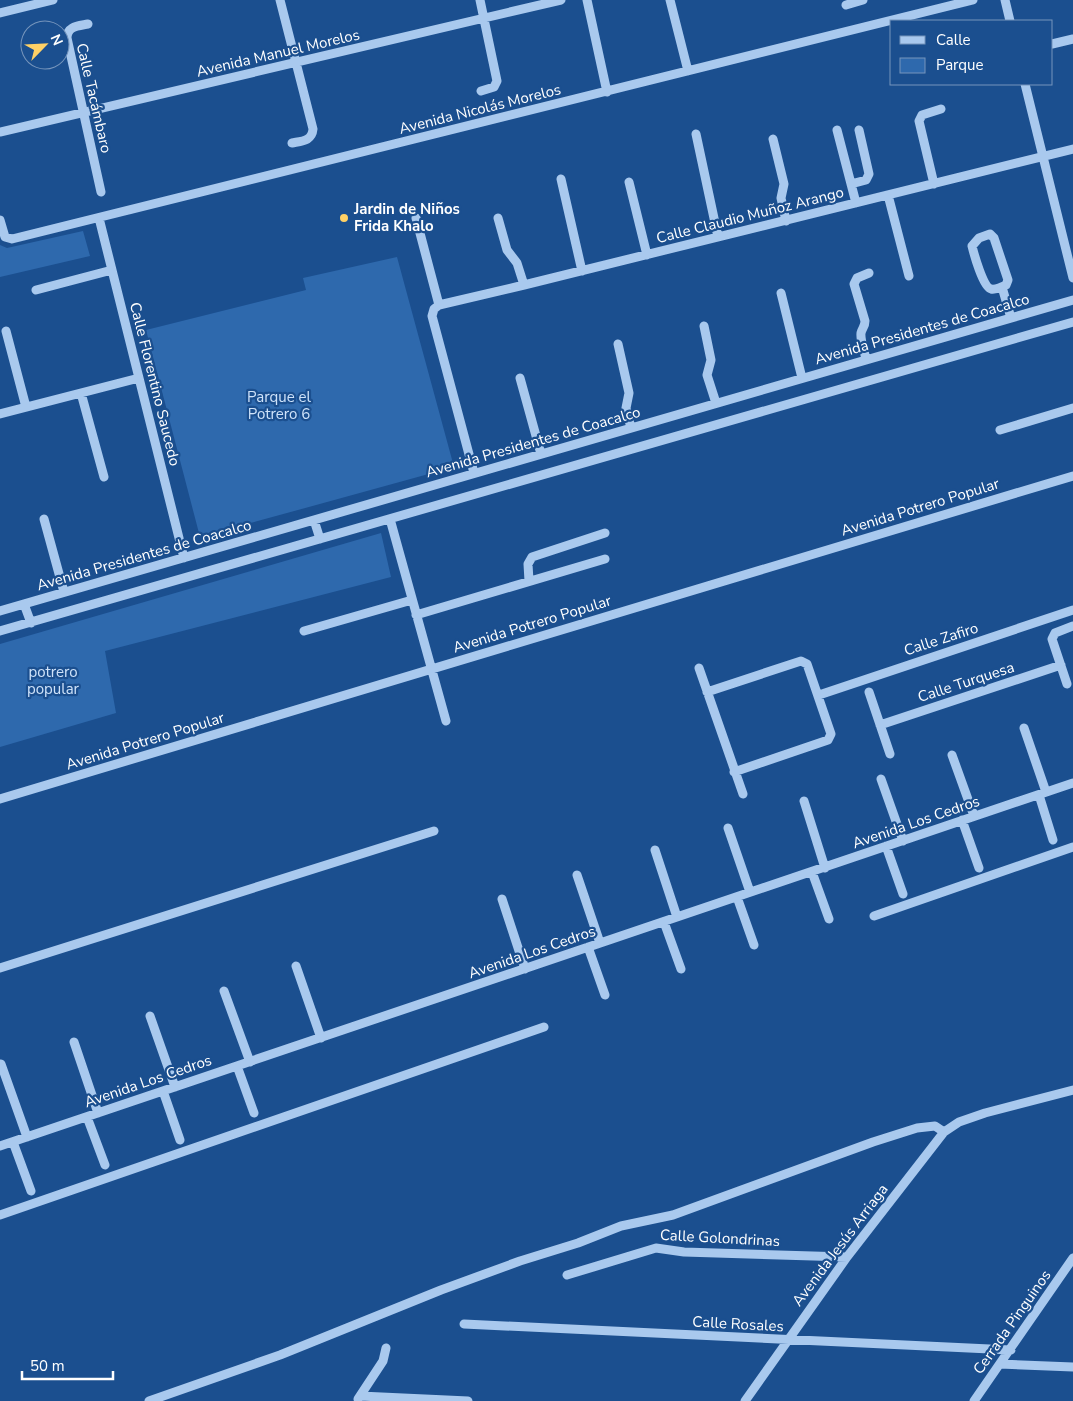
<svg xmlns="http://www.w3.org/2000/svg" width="1073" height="1401" font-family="'Nunito Sans',sans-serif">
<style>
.green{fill:#2e69ad}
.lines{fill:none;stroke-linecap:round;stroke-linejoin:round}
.minor{stroke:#a9c9ee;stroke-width:9}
.poi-dot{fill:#ffd166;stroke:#1b4f8f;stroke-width:2}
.labels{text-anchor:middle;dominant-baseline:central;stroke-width:4.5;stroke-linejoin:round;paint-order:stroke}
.street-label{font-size:15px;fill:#fff;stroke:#1b4f8f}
.poi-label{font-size:15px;font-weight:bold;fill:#fff;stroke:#1b4f8f;text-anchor:start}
.park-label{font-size:15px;fill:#cfe3fa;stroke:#1b4f8f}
</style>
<rect width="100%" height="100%" fill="#1b4f8f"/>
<path class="green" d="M83,231l7,25 -90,21v-32l7,3z
M397,257l57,210 -254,70 -54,-207 160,-40 -3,-12z
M381,533l10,44 -286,74 11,62 -116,34v-103z"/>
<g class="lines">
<path class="minor" d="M280,0l33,129c-1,12 -11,12 -21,14
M480,0l17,81 -3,6 -13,4
M587,0l20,92
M670,0l18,71
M1005,0l5,21
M846,5l17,-5
M0,13l53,-13
M88,24c-10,2 -21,2 -21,14l34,154
M1052,44l21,-5
M1025,84l48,194
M837,130l19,73
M0,132l561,-132
M696,134l22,103
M773,139l11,45 -3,14 5,23
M561,179l21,92
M629,182l18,73
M851,184l15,-4 3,-6 -10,-44
M934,184l-15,-63 3,-6 19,-6
M888,195l21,81
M99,218l85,340
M416,218l23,87
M498,218l9,32 10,13 7,22
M0,220l5,17 7,2 961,-239
M990,234l4,4 14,42 -2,5c-4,2 -10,5 -15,4 -8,-2 -17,-35 -19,-43l7,-8z
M1002,287l9,31
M36,290l76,-20
M781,293l21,85
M704,326l7,34 -4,15 9,28
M6,331l20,76
M618,344l11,49 -3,15 5,20
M866,360c-1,-8 -6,-19 -5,-27 1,-5 4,-6 4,-12l-11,-37 3,-6 12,-5
M520,378l21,76
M81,393l23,84
M0,414l139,-36
M1000,430l73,-22
M474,473l-42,-157 2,-7 5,-4 85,-20 549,-136
M44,519l20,73
M390,519l56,202
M314,520l6,19
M529,581l-1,-17 4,-7 73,-24
M24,604l7,19
M0,611l1073,-311
M416,615l189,-56
M0,631l1073,-309
M304,631l108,-31
M699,668l44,126
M1067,684l-15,-45 3,-6 18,-7
M707,692l94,-31 6,3 24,70 -3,6 -94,32
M869,692l21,62
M819,695l254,-85
M880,725l181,-60
M1024,728l22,64
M952,755l22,61
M881,779l22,62
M1039,795l14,45
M0,799l1073,-323
M804,801l21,67
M962,820l17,48
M728,828l22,64
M886,846l17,48
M655,850l22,67
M812,872l17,47
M577,875l23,68
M737,897l17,48
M502,899l23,70
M874,916l199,-69
M664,922l17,47
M588,947l17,48
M296,966l25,72
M0,968l434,-137
M224,991l26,71
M150,1016l25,71
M74,1042l24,71
M1,1064l26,73
M237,1066l17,47
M163,1091l17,49
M87,1117l18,48
M13,1142l18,49
M0,1146l1073,-363
M0,1215l544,-188
M567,1275l89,-27 28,4 163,5
M464,1324l547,26
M1000,1364l73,3
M360,1396l108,5
M358,1399l25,-38 3,-13
M149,1401l131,-46 161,-65 79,-29 58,-18 43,-17 52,-11 200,-73 44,-14 18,-2 9,6
M745,1401l102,-144 97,-125 15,-10 26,-9 88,-23
M974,1401l99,-143"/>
</g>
<circle class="poi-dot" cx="344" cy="218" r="5"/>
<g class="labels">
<g class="street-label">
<text transform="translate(278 53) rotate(-13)">Avenida Manuel Morelos</text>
<text transform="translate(94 98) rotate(77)">Calle Tacámbaro</text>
<text transform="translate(480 109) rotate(-14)">Avenida Nicolás Morelos</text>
<text transform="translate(750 215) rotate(-14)">Calle Claudio Muñoz Arango</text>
<text transform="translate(922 329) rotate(-16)">Avenida Presidentes de Coacalco</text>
<text transform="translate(155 384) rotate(76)">Calle Florentino Saucedo</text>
<text transform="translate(533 442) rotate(-16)">Avenida Presidentes de Coacalco</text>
<text transform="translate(920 507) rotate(-17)">Avenida Potrero Popular</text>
<text transform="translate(144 555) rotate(-16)">Avenida Presidentes de Coacalco</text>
<text transform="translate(532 624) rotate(-17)">Avenida Potrero Popular</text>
<text transform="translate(941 639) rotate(-18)">Calle Zafiro</text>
<text transform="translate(966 682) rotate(-18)">Calle Turquesa</text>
<text transform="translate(145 741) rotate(-17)">Avenida Potrero Popular</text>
<text transform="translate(916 822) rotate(-19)">Avenida Los Cedros</text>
<text transform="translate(532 952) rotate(-19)">Avenida Los Cedros</text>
<text transform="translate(148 1081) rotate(-19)">Avenida Los Cedros</text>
<text transform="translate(720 1238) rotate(3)">Calle Golondrinas</text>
<text transform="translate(840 1245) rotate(-53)">Avenida Jesús Arriaga</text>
<text transform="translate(1012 1322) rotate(-55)">Cerrada Pinguinos</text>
<text transform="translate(738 1324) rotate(3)">Calle Rosales</text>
</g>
<g class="poi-label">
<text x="354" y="209">Jardin de Niños<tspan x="354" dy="17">Frida Khalo</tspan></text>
</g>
<g class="park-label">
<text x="279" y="397">Parque el<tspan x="279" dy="17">Potrero 6</tspan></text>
<text x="53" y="672">potrero<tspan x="53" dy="17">popular</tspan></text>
</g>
</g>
<rect x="890" y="20" width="162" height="65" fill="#1b4f8f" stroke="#7695bc"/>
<rect x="900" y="36" width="25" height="8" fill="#a9c9ee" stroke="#7695bc"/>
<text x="936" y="45" font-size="15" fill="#ffffff">Calle</text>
<rect x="900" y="58" width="25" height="15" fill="#2e69ad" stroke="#7695bc"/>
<text x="936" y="70" font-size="15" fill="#ffffff">Parque</text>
<g transform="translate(45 45) rotate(66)"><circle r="24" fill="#1b4f8f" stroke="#7695bc"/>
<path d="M0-4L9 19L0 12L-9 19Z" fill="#ffd166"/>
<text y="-8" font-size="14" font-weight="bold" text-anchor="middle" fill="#ffffff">N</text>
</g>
<path d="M22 1371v8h91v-8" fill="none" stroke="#ffffff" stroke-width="2.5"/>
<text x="30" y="1371" font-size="15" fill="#ffffff" stroke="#1b4f8f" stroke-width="4" paint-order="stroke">50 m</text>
</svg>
